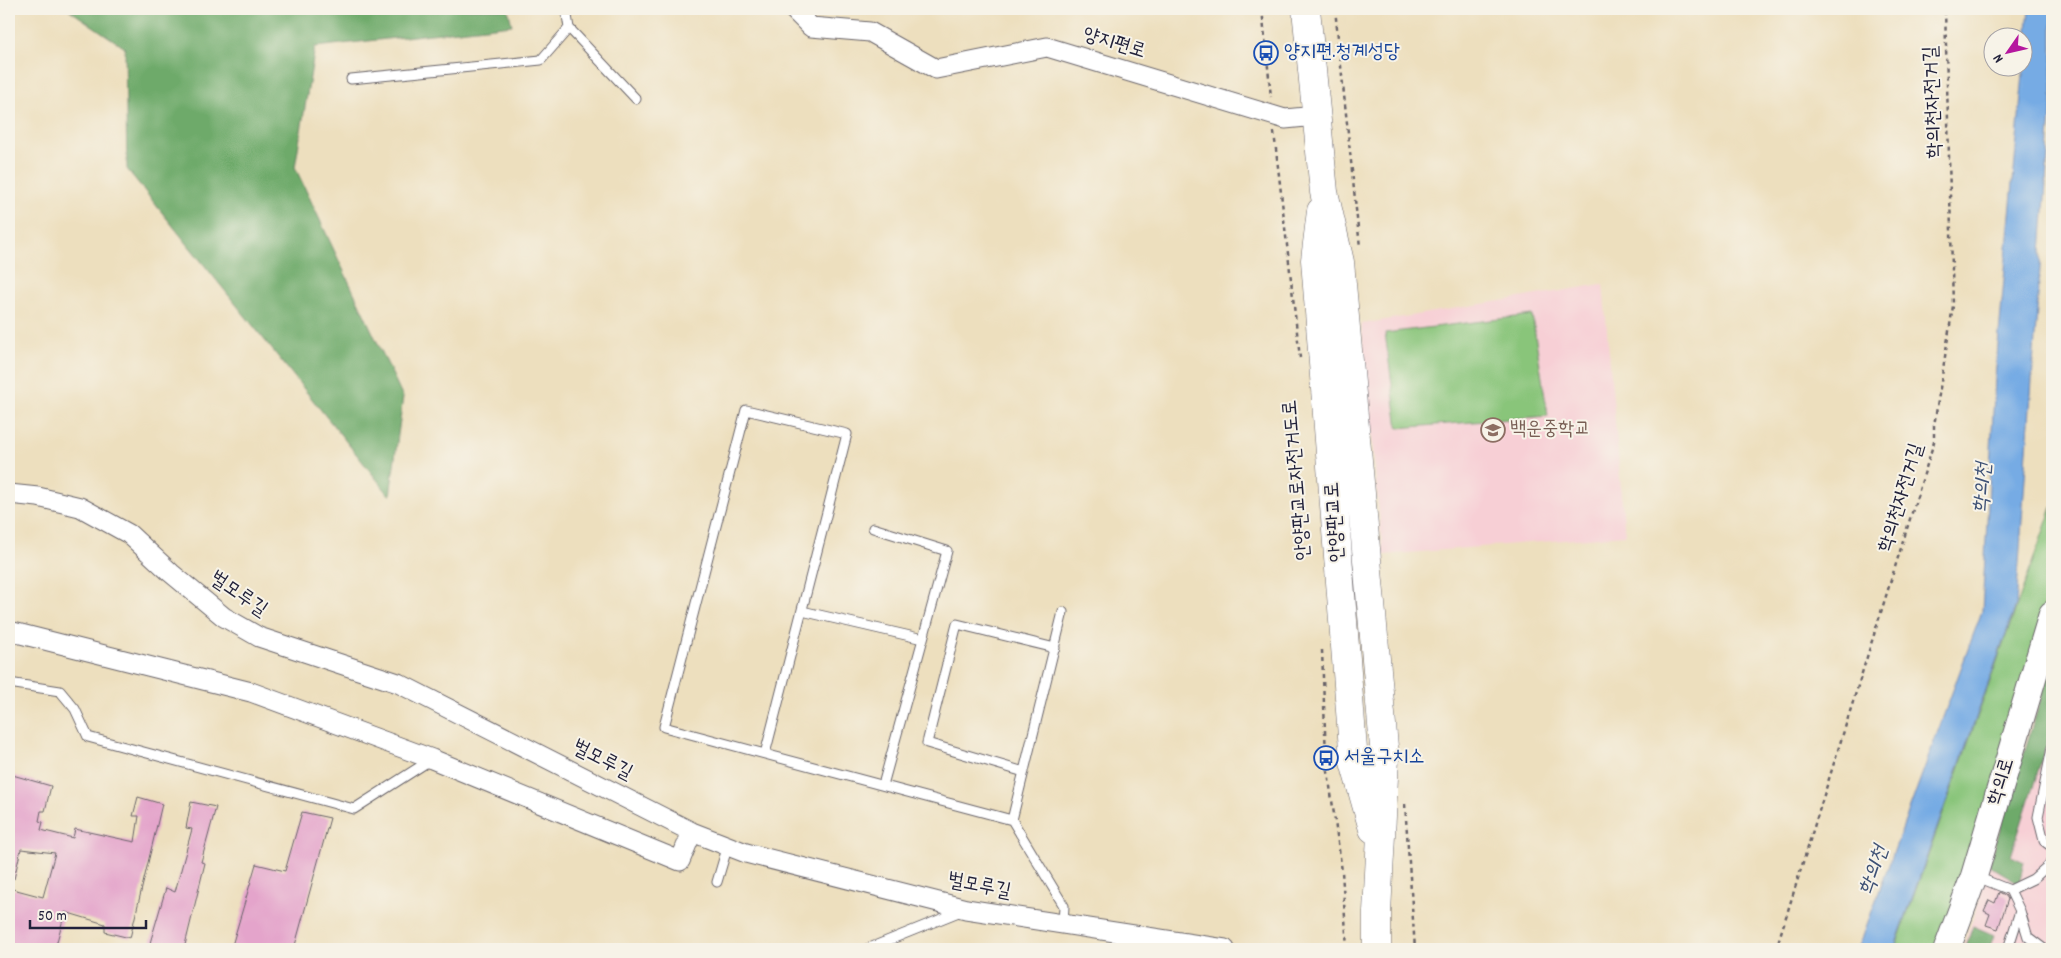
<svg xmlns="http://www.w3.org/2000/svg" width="2061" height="958" font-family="Dekko,'Poor Story',sans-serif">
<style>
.built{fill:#f7cfd5}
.green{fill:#89c57a;stroke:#56745a}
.forest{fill:#6eaa6a;stroke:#486652}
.water{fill:#76abe4;stroke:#4c6690}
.building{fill:#e4a4cb}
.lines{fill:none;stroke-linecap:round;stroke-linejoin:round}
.lane-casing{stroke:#696469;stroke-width:11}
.street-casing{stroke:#696469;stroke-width:21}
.secondary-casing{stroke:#696469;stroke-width:28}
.primary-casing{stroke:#696469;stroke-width:29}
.path{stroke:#696469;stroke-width:2.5;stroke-dasharray:4 4;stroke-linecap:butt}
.lane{stroke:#fff;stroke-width:9}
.street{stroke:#fff;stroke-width:19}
.secondary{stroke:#fff;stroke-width:26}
.primary{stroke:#fff;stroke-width:28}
.labels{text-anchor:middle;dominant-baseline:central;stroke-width:4;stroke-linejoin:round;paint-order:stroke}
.street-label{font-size:20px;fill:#22223b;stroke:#f7f3e8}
.transit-label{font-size:20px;fill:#164399;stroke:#f7f3e8;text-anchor:start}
.education-label{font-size:20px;fill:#785e54;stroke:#f7f3e8;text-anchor:start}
.water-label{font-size:21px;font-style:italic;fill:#3f5276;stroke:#f7f3e8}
</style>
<rect width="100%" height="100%" fill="#f7f3e8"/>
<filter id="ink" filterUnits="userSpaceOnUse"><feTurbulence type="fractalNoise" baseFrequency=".02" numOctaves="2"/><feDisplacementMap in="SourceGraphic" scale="10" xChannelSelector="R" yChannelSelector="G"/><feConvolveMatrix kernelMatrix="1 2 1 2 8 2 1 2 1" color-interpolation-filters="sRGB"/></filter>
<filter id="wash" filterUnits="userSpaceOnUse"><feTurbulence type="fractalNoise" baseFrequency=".0096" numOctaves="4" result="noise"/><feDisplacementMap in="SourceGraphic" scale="20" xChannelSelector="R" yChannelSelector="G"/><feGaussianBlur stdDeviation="1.12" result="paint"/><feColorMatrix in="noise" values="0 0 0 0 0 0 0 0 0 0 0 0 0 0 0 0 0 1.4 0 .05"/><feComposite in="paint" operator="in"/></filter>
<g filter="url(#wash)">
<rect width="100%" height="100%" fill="#eddfbe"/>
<path class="built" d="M1603,284l22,251 -242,20 -22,-231z
M2052,659v290h-90l17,-47 7,-32z"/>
<path class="green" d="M1532,315l16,101 -150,12 -13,-95z
M2052,507v80l-85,287 -28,75h-44z"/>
<path class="forest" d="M68,9h440l4,16 -197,22 -20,120 108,230 -13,99 -263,-327 -2,-121z
M2052,663v64l-41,129 13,6 -5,21 -30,-18z
M1973,926l21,9 -5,14h-24z"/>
<path class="water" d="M2029,9h23v90l-36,506 -122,344h-36l124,-338 13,-234z"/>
<g id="blocks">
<path class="building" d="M9,774l42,12 -6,25h-4l-2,10 4,1 -2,8 32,8 2,-9 60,13 4,-26h-6l5,-19 24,7 -32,134 -25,-6v-8l-40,-12 -10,37h-46v-61l34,9 12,-44 -34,-4 -7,30 -5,-1z
M191,802l25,5 -15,55 4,1 -20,82h-2l-2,4h-8l-23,-6 16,-55 9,4 17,-63 -6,-1z
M302,812l28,6 -36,131h-63l25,-85 29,7z
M1999,892l6,3 3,4 -10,30 -12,-4 4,-11 -6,-3 5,-11 6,3z"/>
</g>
</g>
<g filter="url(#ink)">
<use href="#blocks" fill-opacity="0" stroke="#696469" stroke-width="1"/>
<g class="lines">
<g class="lane-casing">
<path id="lane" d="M566,9l3,19 67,71
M351,79l190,-19 28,-32
M873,528l74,23 -64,234
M802,611l121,28
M1063,612l-51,208 52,86 -1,18
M9,683l51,8 15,18 13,28 266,72 78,-50
M2052,748l-14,69 6,24 8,6
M765,754l82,-320 -101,-24 -82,317 348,93
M1024,772l-97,-29 30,-119 98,24
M1977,877l33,13 10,21 8,26 16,12
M717,882l11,-37
M2010,890l23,-11 19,-17
M867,949l94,-38
M2008,949l12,-38"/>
</g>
<g class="street-casing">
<path id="street" d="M793,9l18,18 59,5 66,37 111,-22 238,72 31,-3
M9,494l29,3 42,10 49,27 42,39 53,44 35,20 139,46 294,149 54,21 220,56 259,40
M9,631l242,61 181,67 248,102 12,-29"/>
</g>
<g class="secondary-casing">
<path id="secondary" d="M1947,949l27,-73 78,-262"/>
</g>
<g class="primary-casing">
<path id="primary" d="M1306,9l18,183 16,70 45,496 -8,154v37
M1321,211l-6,49 39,502 19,67"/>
</g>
<path class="path" d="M1262,9l9,88
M1335,9l25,238
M1274,132l26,226
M1322,650l4,108 16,113 5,78
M1405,804l10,145
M1776,949l158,-507v-16l19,-120 -8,-297"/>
<use href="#lane" class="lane"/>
<use href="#street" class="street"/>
<use href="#secondary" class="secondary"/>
<use href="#primary" class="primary"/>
</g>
</g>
<defs>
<g id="bus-ring" transform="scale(1.25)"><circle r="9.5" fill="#f7f3e8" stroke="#1a4fb4" stroke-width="1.5"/><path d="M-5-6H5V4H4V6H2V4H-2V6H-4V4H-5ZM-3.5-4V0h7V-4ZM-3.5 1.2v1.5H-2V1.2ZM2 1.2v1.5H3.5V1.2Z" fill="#1a4fb4"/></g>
<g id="school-ring" transform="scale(1.25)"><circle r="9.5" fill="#f7f3e8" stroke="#8d6e63" stroke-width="1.5"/><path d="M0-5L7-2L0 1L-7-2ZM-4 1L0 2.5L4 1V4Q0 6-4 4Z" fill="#8d6e63"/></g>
</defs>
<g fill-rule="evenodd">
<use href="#bus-ring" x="1266" y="53"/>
<use href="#school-ring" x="1493" y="430"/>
<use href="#bus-ring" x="1326" y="758"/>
</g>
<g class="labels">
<g class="street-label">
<text transform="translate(1114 44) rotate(17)">양지편로</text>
<text transform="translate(1934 102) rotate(-92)">학의천자전거길</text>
<text transform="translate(1298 480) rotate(-95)">안양판교로자전거도로</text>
<text transform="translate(1902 498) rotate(-73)">학의천자전거길</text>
<text transform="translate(1336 522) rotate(-94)">안양판교로</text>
<text transform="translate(238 595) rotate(34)">벌모루길</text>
<text transform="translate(602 761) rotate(27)">벌모루길</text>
<text transform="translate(2002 782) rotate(-73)">학의로</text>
<text transform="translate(979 887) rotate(11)">벌모루길</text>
</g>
<g class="transit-label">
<text x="1284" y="53">양지편.청계성당</text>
<text x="1344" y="758">서울구치소</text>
</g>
<g class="education-label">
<text x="1510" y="430">백운중학교</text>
</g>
<g class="water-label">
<text transform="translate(1984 488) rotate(-86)">학의천</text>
<text transform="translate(1875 871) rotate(-71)">학의천</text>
</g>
</g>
<rect width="2061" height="958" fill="none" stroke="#f7f3e8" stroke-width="30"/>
<g transform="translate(2008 52) rotate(236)"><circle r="24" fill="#f7f3e8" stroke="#a29fa3"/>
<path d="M0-4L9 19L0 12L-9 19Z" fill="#b5179e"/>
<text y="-8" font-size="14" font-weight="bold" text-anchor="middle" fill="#22223b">N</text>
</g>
<path d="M30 920v8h116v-8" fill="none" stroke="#22223b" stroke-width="2.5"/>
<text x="38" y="920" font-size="15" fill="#22223b" stroke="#f7f3e8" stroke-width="4" paint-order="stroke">50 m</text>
</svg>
